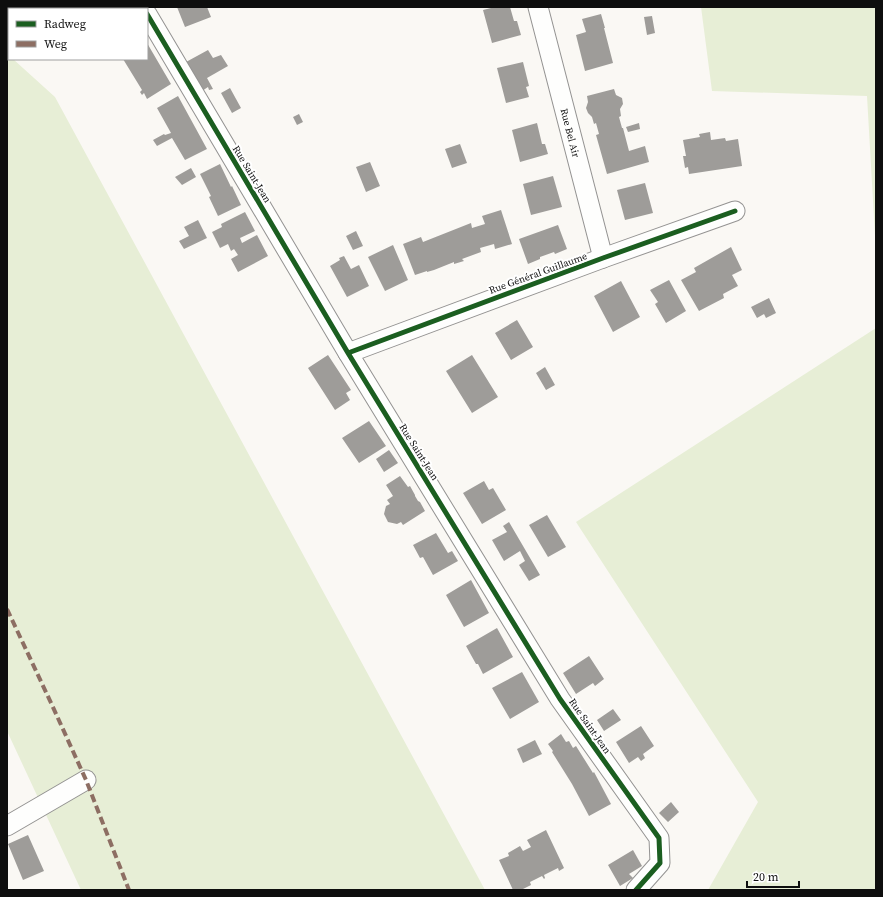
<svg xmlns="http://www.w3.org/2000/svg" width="883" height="897" font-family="'Source Serif 4',serif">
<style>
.green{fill:#e7eed6}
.building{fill:#9e9c99}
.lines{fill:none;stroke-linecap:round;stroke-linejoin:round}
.minor-casing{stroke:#949392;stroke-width:21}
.minor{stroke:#fefefd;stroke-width:19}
.quiet{stroke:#8d6e63;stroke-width:4;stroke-dasharray:8 4;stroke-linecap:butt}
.cycleway-casing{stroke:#fff;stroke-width:8}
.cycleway{stroke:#1b5e20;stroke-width:5}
.labels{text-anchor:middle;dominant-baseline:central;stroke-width:4;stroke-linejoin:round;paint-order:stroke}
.street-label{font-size:10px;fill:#0e0e0e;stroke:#fff}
</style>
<rect width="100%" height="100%" fill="#faf8f4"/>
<path class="green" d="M701,7h175v246l-9,-157 -155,-5z
M7,53l2,2v4h4l42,38 430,793h-404l-74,-159z
M876,328v562h-168l50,-88 -182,-280z"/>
<path class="building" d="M177,7h30l4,10 -26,10z
M495,7h15l4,14h3l4,14 -29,8 -9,-33z
M601,14l4,14h-1l9,35 -28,8 -9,-36 10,-3 -4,-13z
M652,16l3,17 -8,2 -3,-18z
M147,43l24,41 -24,15 -3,-6 -2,2 -2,-3 2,-2 -19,-31h24z
M208,50l5,8 8,-3 7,11 -21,12 6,11 -4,1 -1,-3 -6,4 -16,-29z
M523,62l6,24 -3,1 3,10 -23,6 -9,-35z
M230,88l11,20 -9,5 -11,-20z
M614,89l2,6 6,3 1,6 -3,5 1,7 -2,1 3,11h1l6,23 16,-5 4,16 -42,12 -11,-39 3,-1 -3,-11 -2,1 -2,-7 -4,-4 -2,-5 2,-6 -1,-6z
M178,96l29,53 -22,11 -13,-22 -15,8 -4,-6 11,-6 1,1 6,-2 -14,-25z
M299,114l4,8 -6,3 -4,-8z
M537,123l5,21h3l3,10 -28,8 -8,-32z
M639,123l1,6 -12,3 -2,-5z
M710,132l1,8 14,-2 1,3 12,-2 4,27 -53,8 -1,-7 -3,1 -2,-12h3l-3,-16 17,-3 -1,-3z
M460,144l7,19 -15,5 -7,-19z
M370,162l10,24 -14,6 -10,-25z
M220,164l11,23 1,-1 9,19 -23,11 -9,-19 2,-1 -11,-22z
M191,168l5,9 -14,8 -7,-8z
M553,176l9,31 -31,8 -8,-31z
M645,183l8,30 -28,7 -8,-30z
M501,210l11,34 -17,5 -1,-5 -14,4 1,4 -19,7 2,2 -10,3v-2l-20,8 -7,2v-1l-12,4 -12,-31 18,-7 2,5 48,-19 1,5 13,-4 -3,-8z
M245,212l10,19 -15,7 2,5 15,-8 11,21 -30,16 -7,-13 7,-4 -4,-6 -3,2 -3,-7 -8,4 -8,-16 10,-5 -1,-3z
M198,220l9,18 -23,11 -5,-8 10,-5 -5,-9z
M558,225l9,24 -12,5 -1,-2 -14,5v2l-12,5 -9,-25z
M356,231l7,15 -10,4 -7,-14z
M393,245l15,35 -23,11 -17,-34z
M731,247l11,23 -10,5 6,11 -15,8 1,4 -25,13 -18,-31 15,-8 -2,-4z
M344,256l7,13 8,-4 10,21 -22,11 -17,-31 10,-6 -1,-2z
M669,280l17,31 -20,12 -11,-19 3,-2 -8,-12z
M621,281l19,36 -27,15 -19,-36z
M769,298l7,15 -10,5 -2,-4 -7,4 -6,-11z
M517,320l16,27 -22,13 -16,-27z
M328,355l23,35 -5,3 4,7 -15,10 -27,-42z
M472,355l26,42 -26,16 -26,-42z
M545,367l10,18 -9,5 -10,-17z
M369,421l17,25 -27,17 -17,-25z
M389,450l9,13 -14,9 -8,-13z
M400,476l8,11 2,-1 5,9v1l3,5 2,1 5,9 -22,14 -2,-3 -4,2 -9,-2 -4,-8 2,-8 4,-2 -3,-4 6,-4 -7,-11z
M484,481l5,9 4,-2 13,22 -24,14 -19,-31z
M547,515l19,32 -18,10 -19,-32z
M509,522l31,53 -11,6 -10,-16 6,-4 -5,-10 -16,10 -12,-21 15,-8 -4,-6z
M436,533l12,20 4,-2 6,10 -25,14 -10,-18 -3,1 -7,-13z
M471,580l18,33 -25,14 -18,-32z
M497,628l16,29 -30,17 -5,-10h-2l-10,-18z
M589,656l15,23 -9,7 -2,-3 -17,11 -13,-21z
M522,672l17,30 -29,17 -18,-31z
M613,709l8,11 -17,11 -7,-11z
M641,726l13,20 -11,8 2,4 -4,3 -3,-4 -9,6 -13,-21z
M561,734l5,8 3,-1 4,7 3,-2 17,27 1,-1 17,32 -22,12 -17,-32 -20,-32 1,-1 -5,-7z
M535,740l7,14 -19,9 -6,-14z
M671,802l8,10 -11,10 -9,-9z
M546,830l18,38 -5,3 -1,-3 -14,7 1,3 -1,1 -2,-3 -12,6 1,3 -10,5h-8l-14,-30 10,-4 -1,-3 12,-7 3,5 8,-4 -4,-7z
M28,835l16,36 -21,9 -15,-36z
M633,850l9,16 -13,8 4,4 -13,8 -12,-21z"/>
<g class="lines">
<g class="minor-casing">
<g id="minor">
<path id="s1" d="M538,7l65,251"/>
<path d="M147,14l201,339 212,346 99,139 1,25 -24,27"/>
<path d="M348,353l255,-95 132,-47"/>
<path d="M7,826l79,-46"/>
</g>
</g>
<use href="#minor" class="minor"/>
<path class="quiet" d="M7,609l45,96 34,75 43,110"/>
<g class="cycleway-casing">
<path id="cycleway" d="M147,14l201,339 212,346 99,139 1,25 -24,27
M348,353l255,-95 132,-47"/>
</g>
<use href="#cycleway" class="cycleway"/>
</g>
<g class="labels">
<g class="street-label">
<text stroke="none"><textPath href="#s1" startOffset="130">Rue Bel Air</textPath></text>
<text transform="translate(252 174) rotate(59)">Rue Saint-Jean</text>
<text transform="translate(538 273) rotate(-20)">Rue Général Guillaume</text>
<text transform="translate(419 452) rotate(58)">Rue Saint-Jean</text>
<text transform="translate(590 726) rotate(55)">Rue Saint-Jean</text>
</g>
</g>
<rect width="883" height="897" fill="none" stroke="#0e0e0e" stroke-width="16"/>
<rect x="8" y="8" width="140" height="52" fill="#ffffff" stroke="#9f9f9f"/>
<rect x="16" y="21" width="20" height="6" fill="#1b5e20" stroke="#9f9f9f"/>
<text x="44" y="28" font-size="12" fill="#0e0e0e">Radweg</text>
<rect x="16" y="41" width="20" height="6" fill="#8d6e63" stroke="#9f9f9f"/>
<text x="44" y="48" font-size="12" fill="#0e0e0e">Weg</text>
<path d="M747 881v6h52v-6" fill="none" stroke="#0e0e0e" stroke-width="2"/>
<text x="753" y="881" font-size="12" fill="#0e0e0e" stroke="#ffffff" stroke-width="3" paint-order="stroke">20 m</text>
</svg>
